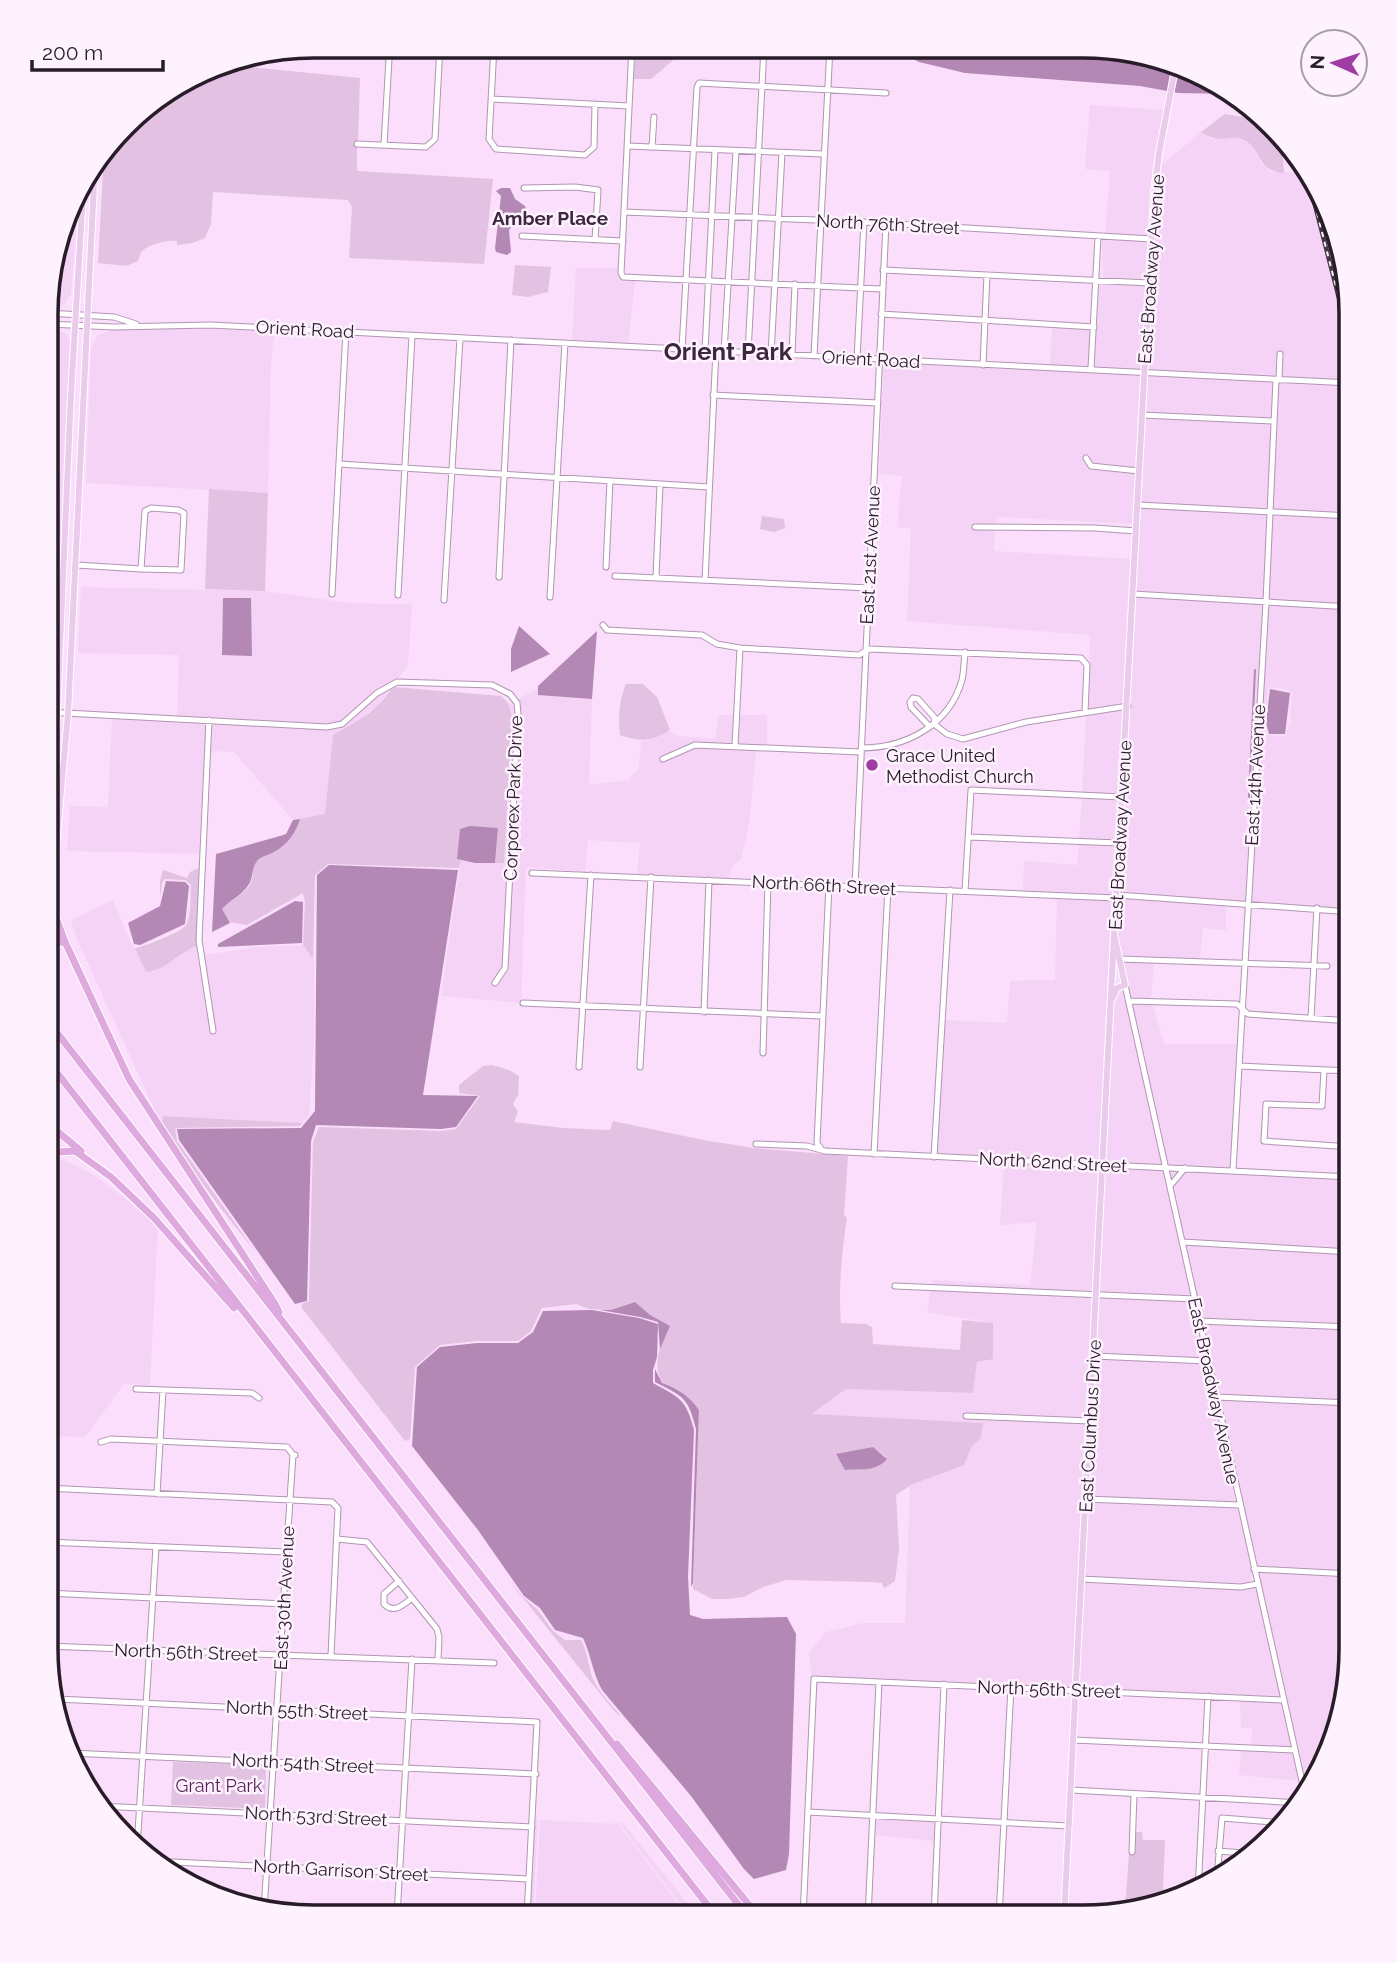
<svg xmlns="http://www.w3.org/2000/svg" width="1397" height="1963" font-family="Raleway,sans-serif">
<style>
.built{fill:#f5d3f6;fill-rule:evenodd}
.green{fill:#e2c1e3;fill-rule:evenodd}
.water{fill:#b488b5}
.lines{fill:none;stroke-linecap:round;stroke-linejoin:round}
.stream{stroke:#b488b5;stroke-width:2}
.minor-casing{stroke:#b096b1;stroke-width:7}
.major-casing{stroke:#fff;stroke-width:8}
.highway-casing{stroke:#fff;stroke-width:9}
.minor{stroke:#fff;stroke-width:5}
.major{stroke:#ebcbec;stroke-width:6}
.highway{stroke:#dda9df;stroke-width:7}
.rail-casing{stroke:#443745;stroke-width:4.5}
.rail{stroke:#fdf2fd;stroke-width:2;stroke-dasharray:5;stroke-linecap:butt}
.poi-dot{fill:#9e3da4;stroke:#fdf2fd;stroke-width:2.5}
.labels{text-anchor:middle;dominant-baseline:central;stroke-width:5;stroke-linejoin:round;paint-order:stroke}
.street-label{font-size:18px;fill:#271c27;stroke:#fdf2fd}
.poi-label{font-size:18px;fill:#271c27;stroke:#fdf2fd;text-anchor:start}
.park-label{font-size:18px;fill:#551f58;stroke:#fdf2fd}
.neighbourhood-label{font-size:19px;font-weight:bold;fill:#3c273d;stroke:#fdf2fd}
.district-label{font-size:24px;font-weight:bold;fill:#3c273d;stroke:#fdf2fd}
.rim{fill:none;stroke:#271c27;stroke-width:3.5}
</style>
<rect width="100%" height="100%" fill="#fadefb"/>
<path class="built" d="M1090,105l75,5 -12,63 -4,63 -44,-1 5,-64 -25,-2z
M1201,132l11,7 30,-1 11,10 8,15 10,9 35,1 11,14 5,18 5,4 24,105v67l-70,-4 2,-25 -4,-1 -3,26 -129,-7 12,-203z
M77,216l-6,77 -7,12 -16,3v-29l21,-62z
M1102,239l47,2 -3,40 -47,-3h4z
M576,268h43l3,12 13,1 -7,63 -56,-3z
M1098,284l48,2 -4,84 -48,-3z
M1052,326l39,3 -2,38 -39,-2z
M48,327l12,3 7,5 3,8 -11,264 -12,-1z
M174,329l101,1 -4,31 -3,132 -182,-10 5,-134 6,-13 15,-6z
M884,362l257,12 -4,94 -45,-4 -5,-9 -4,1 2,8 6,4 46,5 -3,51 -137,-7 -1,8h-23v4l22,1 -1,21 138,8 -7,145 -38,5 3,-74 -183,-14 4,-92 -13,-2 2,-40 3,-11 -24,-2z
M1146,374l127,8 -2,36 -127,-6z
M1278,382l73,3v129l-78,-4z
M1144,417l127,6 -3,87 -128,-7z
M1140,507l127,7 -4,86 -128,-8z
M1273,514l78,4v87l-83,-5z
M81,587l184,4 84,12 63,1 -4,61 -11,15 -56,42 -14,3 -150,-8 2,-62 -101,-2z
M1135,596l128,8 -18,298 -126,-9z
M1268,605l83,5v299l-101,-7zM1270,687l16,2 6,4 -2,30 -5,13 -18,-1 -3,-12 4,-34z
M391,688l-14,19 -9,5 -7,8 -28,15 -8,80 -32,5 -59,-68 -24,-1 1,-28 133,2 35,-30z
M538,688v7l54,4 -3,86 39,-5 11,-12 2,-27 8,-1 19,-9 10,5 37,3 4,-24h15l-1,29 -38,-1 -36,15 3,4 33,-15 61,3 -7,75 -8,34 -10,9 -3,10 -91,-4 3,-31 -52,-3 -3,32 -59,-5 -5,136 -80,-7 20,-136 14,3h29l8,-147 -3,-12 4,-2 3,12 -13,254 -11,16 4,2 12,-18 13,-254 -4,-14z
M1125,709l-6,86 -37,-2 4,-79z
M739,715h28v31l-29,-2z
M112,718l94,4 -6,132 -133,-3 3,-45 38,1z
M1082,798l37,1 -2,42 -38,-2z
M1079,844l37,1 -2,51 -91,-5 1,-30 53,4z
M1057,897l57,3 -6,70 -7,192 -165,-8 8,-134 63,3 3,-42 45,-1z
M1119,898l107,7v25l-23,-2 -3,31 -79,-2 -4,-22z
M113,900l19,45 20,27 23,-12 11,-10 11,-4 15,88 4,-1 -12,-78 54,-8 45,-2 11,16v82l-5,72 -7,8 -139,-7 -2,8 -85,-187 -5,-17z
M1122,962l32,1 -3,36 -20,-1z
M1123,988l40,177 -57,-3 8,-161 3,-10z
M1132,1003h20l12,41h74l-7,124 -63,-3z
M62,1160l27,12 44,32 25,23 -8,158 -26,-1 -39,53 -39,-1v-265l1,-6z
M1004,1162l97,4 -7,126 -162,-7 1,-5 97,5 7,-63 -37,3z
M1106,1166l58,4 28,127 -93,-5z
M1169,1170l182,9v71l-166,-11z
M1186,1244l165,10v70l-149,-6z
M931,1289l163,7 -6,123 -124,-5v4l123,5 -14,264 -261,-10 -3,-24 17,-21 36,-9h43l5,-137 54,-21 8,-19 9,-8 1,-15 -171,-8 35,-26 127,4 4,-32 16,-38 -66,-11z
M1099,1296l94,6 12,56 -108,-4z
M1203,1323l148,6 -1,71 -132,-5z
M1096,1359l110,4 30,140 -148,-6z
M1219,1400l131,5 -3,123 4,1v42l-95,-4z
M1088,1501l149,7 15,61 -2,15 -166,-8z
M1261,1572l90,4v91l-14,69 -25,50 -7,-1 -20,-88h2l-27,-114z
M1084,1582l157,8 14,-3 25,110 -201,-10z
M1240,1700l41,2 11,46 -41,-2 1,-18h-11z
M1241,1750l52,2 6,29 -60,-6z
M875,1817l61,4 -1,20 -60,-6z
M535,1819h3l-5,97h-4z
M540,1820l78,4 69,92h-152z
M600,1821l22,1 76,94h-9l-70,-93z"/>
<path class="green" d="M635,46l57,1 -6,2 -35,30h-17z
M227,60l2,5 131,13 -2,64h-4v3l3,1v25l136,8 -9,85 -135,-6 3,-51 -4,-7 -135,-8 -2,32 -6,14 -13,5 -15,2v-4c-12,-1 -27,3 -36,11l-3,9 -12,5 -28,-3 6,-110 33,-41z
M1225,114l36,6 21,25 2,28c-28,-2 -21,-23 -40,-33 -13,-7 -22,6 -43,-8z
M515,265l36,2 -3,25 -20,5 -16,-2z
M209,489l59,4 -3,98 -60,-2z
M762,516l22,3 1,9 -11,4 -14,-3z
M626,684h17l14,13 13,33c-19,12 -30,12 -50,5 -2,-17 -1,-35 6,-51z
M394,687l107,9 7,7 4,13 -8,147h-9l3,-35 -41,30 4,2 -2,8 -131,-4 -13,11 -2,84 -10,-14 2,-43 -2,-9 -56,32 -19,-3 -7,-13c10,-10 27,-15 31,-30 2,-7 0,-14 7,-20 4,-3 10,-4 15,-7 13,-7 22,-19 26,-33l25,-5 8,-79c17,-10 33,-17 46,-31 6,-5 9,-12 15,-17z
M199,868l-2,78c-18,6 -31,25 -51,26l-11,-24c8,-1 47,-16 51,-23 6,-9 4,-30 5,-40l-6,-5 -20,-1 -3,4 -2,15v-17l3,-11 24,8 3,-6z
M492,1065l17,5 10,6 -1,19 -5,9 5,8 -4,10 48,6 48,2 3,-9 90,19 51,8 94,8 -4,60 3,1c-5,34 -9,71 -6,106l25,1 6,3 1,17 87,6 2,-30 31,3v36l-16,3 -4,31 -127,-4 -34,25 171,9 -2,15 -9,8 -8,19 -53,20 -15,10 3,55 -4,31 -11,7 -2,-5 -11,-1 -85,-2 -23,7 -19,10 -18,2h-14l-19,-10 6,-179 -20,-20 -17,-7c-10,-21 -2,-36 8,-57l-21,-11 -14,-13 -24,8 -22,-1 -13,-5 -34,4 -11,23 -13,10h-42l-36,4 -25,22 -5,72 -5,2 -103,-133v-4l7,-3 4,-159 6,-15 122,4 15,-2 24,-33 -21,-3v-8l24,-19zM873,1447l13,10 -7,9 -22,4 -14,-5 -7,-10z
M163,1116l139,7 -2,3 -125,2 2,13 78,110c-34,-41 -65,-83 -94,-127z
M507,1577l16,20 15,13 15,21 12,9h16c7,13 7,26 12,39 6,14 18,25 28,37l-6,-4 -96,-119z
M173,1762l93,3 -1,44 -94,-4z
M1135,1832h7l1,8h22l-2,49 32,2 -70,17 4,-53 5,-1z"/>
<path class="water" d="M890,47l228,1 68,18 48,28 -56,-1 -38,-7 -175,-13 -46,-11z
M501,188h9l5,11 10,7 2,5 -3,9 -11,5 -4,5 2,22 -4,3 -11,-3 -1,-4 6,-52 -5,-5z
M223,598h28l1,58 -30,-1z
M519,626l31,28 -39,18v-23z
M597,631l-5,68 -54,-4v-9z
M1270,689l20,4 -5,41h-16l-3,-11z
M300,819c-4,14 -13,26 -26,33 -5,3 -11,4 -15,7 -8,7 -5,17 -10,25 -7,12 -18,15 -27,25l8,14 -18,9 4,-78 64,-18 6,-2 7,-14z
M470,826l28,2 -3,35h-20l-18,-4 3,-30z
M329,865l129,5 -35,225 55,1 -22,31 -15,2 -125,-4 -5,16 -4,160 -12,3 -116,-164 -2,-11 124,-1 14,-17 2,-236z
M166,881l19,1 4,4 -4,38 -45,21 -6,-1 -6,-21 32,-17z
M295,901l8,1 -1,41 -84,4v-3z
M635,1302l15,13 20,11 -10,23 -2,-27 -18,-5 -40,-7h11z
M592,1310l47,8 19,6 -1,33 -4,13v13c27,15 33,16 41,47l-6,147 2,38 13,4 84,-2 9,17 -7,220 -3,16 -32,9 -10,-10 -53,-73 -89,-106c-9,-16 -11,-35 -19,-52l-28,-8 -15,-22 -16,-12 -46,-66 -66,-84 5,-79 23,-20 37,-4h41l15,-11 10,-21z
M655,1369l7,14c17,6 27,13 37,27l-6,173 -2,4 5,-158c-8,-32 -12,-32 -41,-47z
M873,1447l14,12c-12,14 -27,9 -42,11l-9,-16z"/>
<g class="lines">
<path class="stream" d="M1249,797l6,-127"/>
<g class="minor-casing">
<path id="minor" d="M494,46l-5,93 7,10 89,6 9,-8 1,-43
M632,46l-11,227 2,4 259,12
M494,48l97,6 6,-8
M244,60l1,-3
M491,99l138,7
M357,144l69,3 9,-8 5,-93
M384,145l5,-86 -2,-13
M627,146l196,8
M652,147l2,-30
M524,188l51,-1 23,3 -3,50
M624,212l240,10 288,17
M522,236l101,5
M883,270l266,13
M48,313l66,4 22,7
M881,314l213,13
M48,324l66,3 96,-2 1141,58
M682,349l15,-262 2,-4 187,10
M705,351l10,-201
M724,352l12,-201
M748,353l16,-306
M771,354l11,-201
M792,355l3,-71
M814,356l16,-309
M857,359l7,-137
M983,365l4,-90
M1091,369l7,-132
M1279,380l1,-26
M713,395l165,8
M1142,415l131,6
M1086,458l5,8 48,5
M339,464l370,23
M1138,505l213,11
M151,508l27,2 6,3 -3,57 -40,-1 4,-58z
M975,527l120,1 41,3
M76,565l65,4
M606,567l4,-86
M615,576l254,12
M499,577l12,-237
M656,577l4,-92
M705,580l11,-229
M332,594l14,-263
M1133,594l218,13
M398,595l14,-260
M550,597l15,-254
M444,600l16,-262
M47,609l15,1
M603,625l4,5 95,5 15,9 23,4 119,7 10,-6 212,9 6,7 -2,47
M47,712l280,15 15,-3 35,-31 20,-11 95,3 18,9 7,9 1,11 -13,254 -10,15
M209,720l-10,220 14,91
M934,724l1,-6 -17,-19 -5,-1 -3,4 1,5 18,19 5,-2 13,10 16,5 63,-17 102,-16
M735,746l5,-98
M861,748c44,0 88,-22 101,-68 2,-9 2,-19 3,-28
M663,759l32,-14 165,7
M969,837l150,6
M532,873l584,25
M855,886l31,-663
M965,891l6,-101 151,7
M1117,895l234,17
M1119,959l208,7
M1125,985l181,814
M1129,1001l108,3 11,10 103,7
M523,1003l299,13
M704,1012l5,-132
M1311,1018l6,-110
M763,1053l5,-171
M1239,1066l112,5
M579,1067l12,-192
M640,1067l11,-190
M1324,1070l-2,36 -56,-2 -2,37 87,6
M756,1144l51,2 18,5 526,26
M821,1149l-4,-6 12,-258
M874,1154l14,-266
M934,1157l16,-267
M1233,1170l33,-568 10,-223
M1170,1186l15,-18
M1183,1242l168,10
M895,1286l300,13
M1199,1321l152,6
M1094,1356l114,5
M136,1389l116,4 7,5
M1216,1397l135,6
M966,1416l124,5
M101,1442l10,-3 176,8 6,8
M46,1488l286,14 6,6 -7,147
M157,1494l6,-104
M1085,1499l154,6
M1350,1526l1,-30
M337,1539l30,3 70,87 2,8 -1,23
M46,1542l241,10
M1254,1569l97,5
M1081,1579l160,8 16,-3
M399,1581l-15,13v10c10,10 19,1 28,-6
M46,1593l238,11
M46,1646l448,17
M57,1699l480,23 -10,194
M1073,1740l222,10
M70,1753l466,21
M1071,1790l231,13
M99,1806l433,21
M808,1812l261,14
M137,1848l19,-301
M1218,1851l38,3
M1132,1852l2,-58
M152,1861l377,18
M1218,1879l-1,-1 5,-60 63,5
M1198,1891l10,-195
M264,1910l26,-411 3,-44h2
M397,1916l15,-257
M803,1917l11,-238 469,21
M868,1917l11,-235
M934,1917l10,-233
M999,1917l12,-230"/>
</g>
<g class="major-casing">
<path id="major" d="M47,813l10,-100 14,-319 13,-217
M47,995l9,-150 12,-131 27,-551
M1112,999l5,-11 8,-3 -11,-50 40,-742 5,-40 17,-89
M1064,1917l50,-982"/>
</g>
<g class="highway-casing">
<path id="highway" d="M53,901l2,14 10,27 64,137 146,225 4,8
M47,943l18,-1
M47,1020l701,897
M47,1060l669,856
M46,1122l35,29
M46,1159l12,-7 17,-1 36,26 43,41 80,90
M617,1744l142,173"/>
</g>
<use href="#minor" class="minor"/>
<use href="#major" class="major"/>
<use href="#highway" class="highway"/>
<g class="rail-casing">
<path id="rail" d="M1307,174l44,171"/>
</g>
<use href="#rail" class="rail"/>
</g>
<circle class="poi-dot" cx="872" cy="765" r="7"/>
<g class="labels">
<g class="street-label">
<text transform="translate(888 224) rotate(3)">North 76th Street</text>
<text transform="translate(1151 269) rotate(-86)">East Broadway Avenue</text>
<text transform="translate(305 329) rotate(3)">Orient Road</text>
<text transform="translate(871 359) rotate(3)">Orient Road</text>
<text transform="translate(870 555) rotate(-87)">East 21st Avenue</text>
<text transform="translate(1255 775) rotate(-87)">East 14th Avenue</text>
<text transform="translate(513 798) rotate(-88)">Corporex Park Drive</text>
<text transform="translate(1120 835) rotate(-87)">East Broadway Avenue</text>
<text transform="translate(824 885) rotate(3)">North 66th Street</text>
<text transform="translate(1053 1162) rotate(3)">North 62nd Street</text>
<text transform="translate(1214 1391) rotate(78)">East Broadway Avenue</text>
<text transform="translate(1090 1426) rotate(-87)">East Columbus Drive</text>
<text transform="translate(284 1598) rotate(-87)">East 30th Avenue</text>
<text transform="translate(186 1652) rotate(2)">North 56th Street</text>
<text transform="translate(1049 1689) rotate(2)">North 56th Street</text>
<text transform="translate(297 1710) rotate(3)">North 55th Street</text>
<text transform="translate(303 1763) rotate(3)">North 54th Street</text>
<text transform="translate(316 1816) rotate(3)">North 53rd Street</text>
<text transform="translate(341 1870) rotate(3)">North Garrison Street</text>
</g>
<g class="poi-label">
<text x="886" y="755">Grace United<tspan x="886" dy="21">Methodist Church</tspan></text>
</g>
<g class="park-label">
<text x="219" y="1785">Grant Park</text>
</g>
<g class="neighbourhood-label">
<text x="550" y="218">Amber Place</text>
</g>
<g class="district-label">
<text x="728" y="351">Orient Park</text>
</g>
</g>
<path d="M0 0H1397V1963H0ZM314 58H1083A256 256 0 0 1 1339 314V1649A256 256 0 0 1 1083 1905H314A256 256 0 0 1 58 1649V314A256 256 0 0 1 314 58Z" fill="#fdf2fd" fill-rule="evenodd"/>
<path class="rim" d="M314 58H1083A256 256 0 0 1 1339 314V1649A256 256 0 0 1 1083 1905H314A256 256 0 0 1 58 1649V314A256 256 0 0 1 314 58Z"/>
<g transform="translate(1334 63) rotate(273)"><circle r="33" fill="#fdf2fd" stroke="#a79ca7" stroke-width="2"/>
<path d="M0-5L12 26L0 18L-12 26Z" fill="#9e3da4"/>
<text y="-10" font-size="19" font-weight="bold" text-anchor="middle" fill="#271c27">N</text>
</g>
<path d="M32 60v10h131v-10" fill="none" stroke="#271c27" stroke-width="3.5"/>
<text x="42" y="60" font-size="21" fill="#271c27" stroke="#fdf2fd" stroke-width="5" paint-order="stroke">200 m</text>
</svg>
